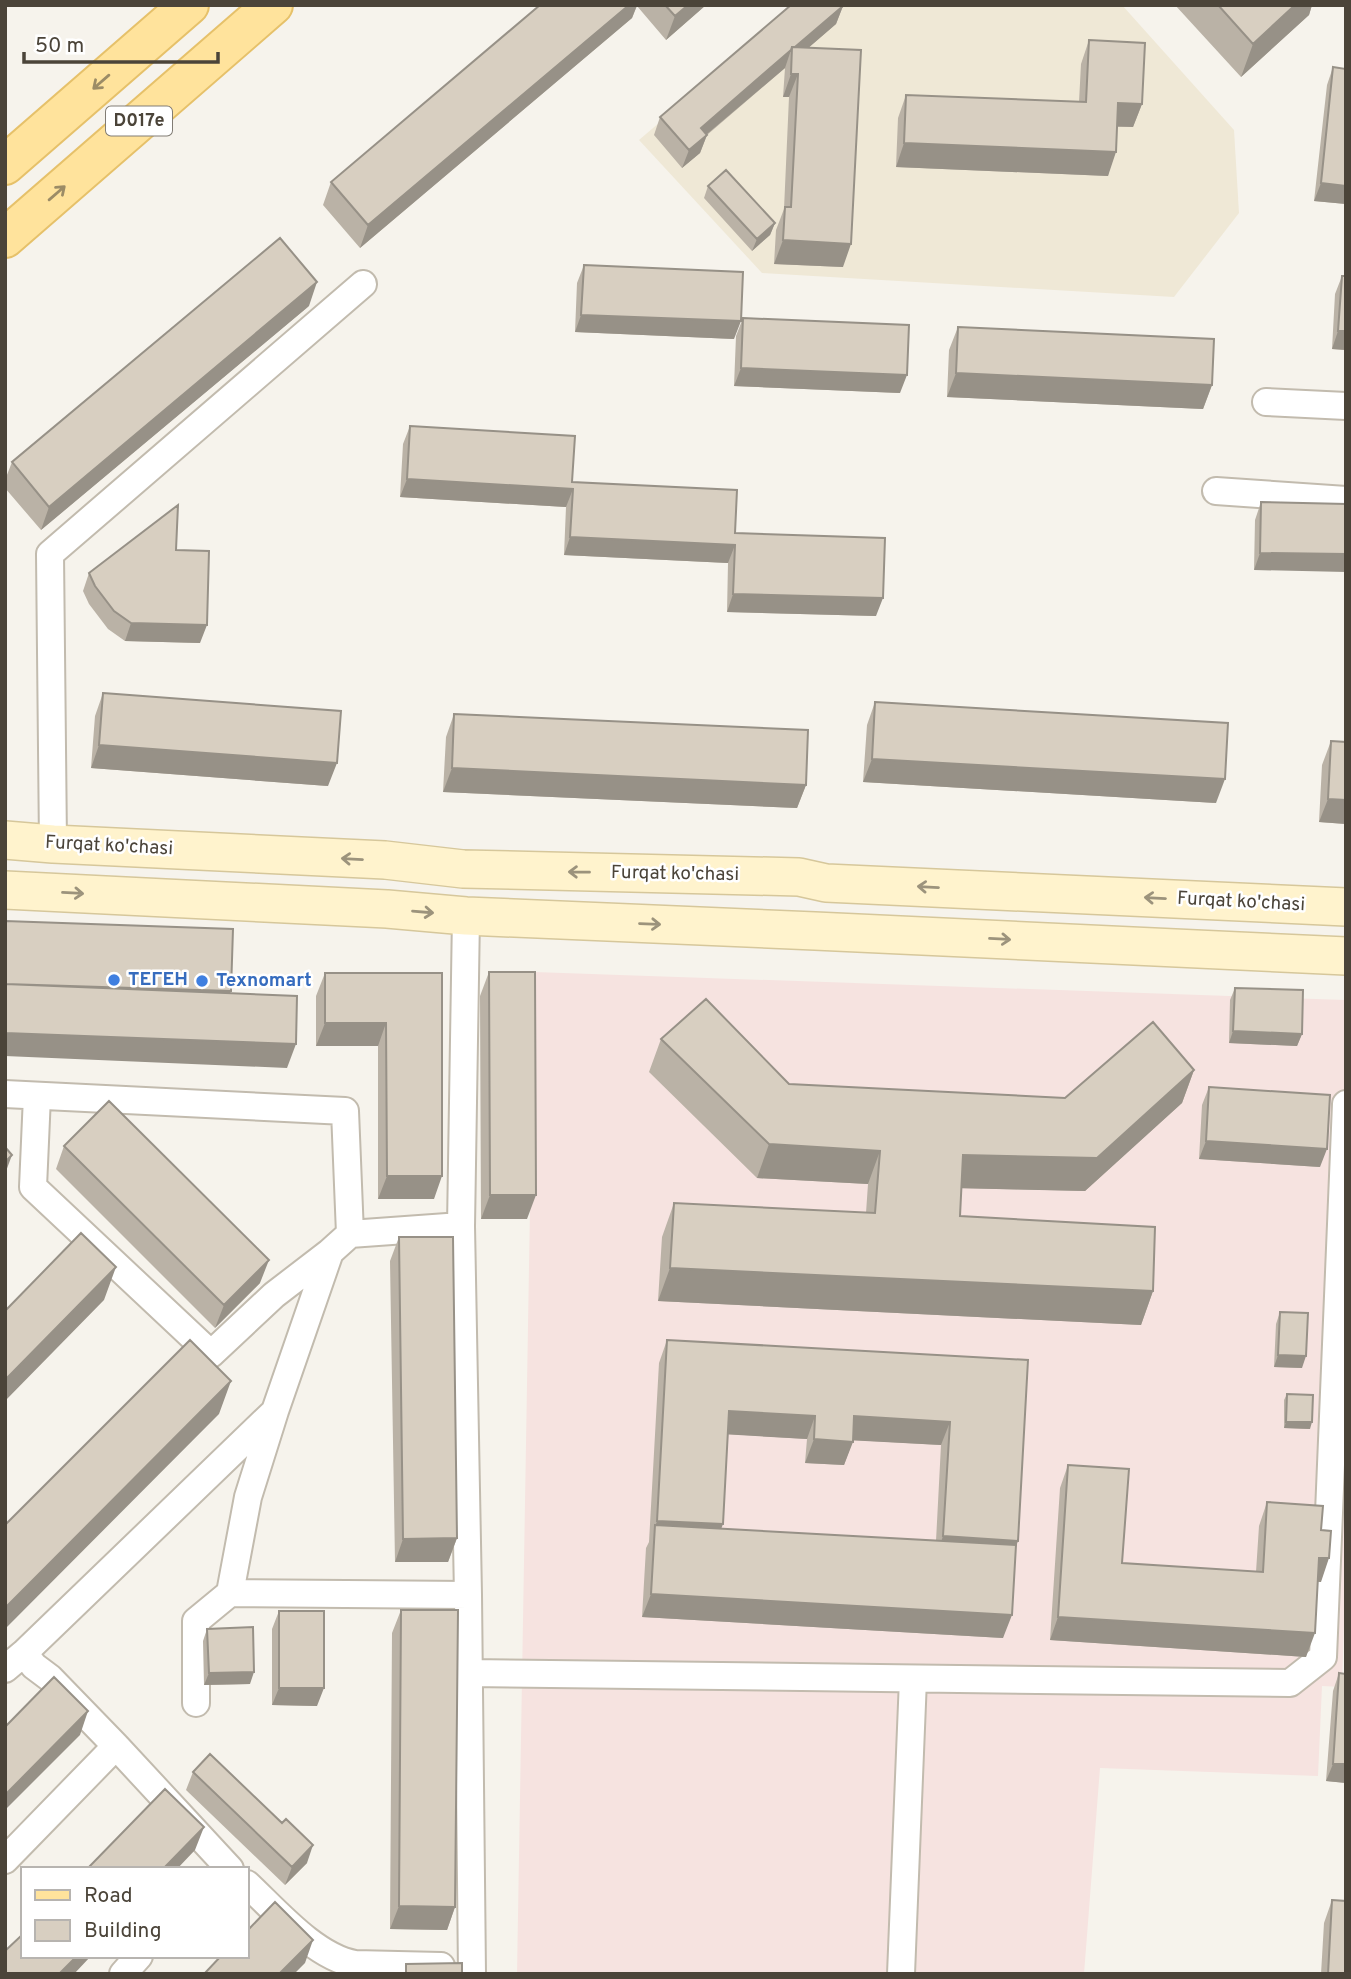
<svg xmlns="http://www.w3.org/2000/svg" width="1351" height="1979" font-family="Overpass,sans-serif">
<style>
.education{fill:#efe8d6}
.medical{fill:#f6e3e0}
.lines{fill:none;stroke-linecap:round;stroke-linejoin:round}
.street-casing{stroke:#c2bbae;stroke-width:30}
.secondary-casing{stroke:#d6c79b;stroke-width:40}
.primary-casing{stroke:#e6c16a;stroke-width:42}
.street{stroke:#fff;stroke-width:26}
.secondary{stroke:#fff3cd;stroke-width:37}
.primary{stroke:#ffe39c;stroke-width:38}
.wall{fill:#bab2a6;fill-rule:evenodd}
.shaded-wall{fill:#979187}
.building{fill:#d8cfc1;stroke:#979187;stroke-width:2}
.oneway{stroke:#9c8c66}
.oneway2{stroke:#9c937c}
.shop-dot{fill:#3f7fe0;stroke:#fff;stroke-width:2.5}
.labels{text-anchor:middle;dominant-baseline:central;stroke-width:5;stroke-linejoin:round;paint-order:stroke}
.shield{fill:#fff;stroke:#817c74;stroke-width:2}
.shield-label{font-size:18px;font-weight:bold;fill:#4b4439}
.street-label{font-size:19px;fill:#4b4439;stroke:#fff}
.shop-label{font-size:19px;font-weight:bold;fill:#366cbe;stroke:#fff;text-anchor:start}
</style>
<rect width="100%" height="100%" fill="#f6f3ec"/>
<path class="education" d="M797,5h325l112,125 5,83 -65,84 -412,-24 -123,-133z"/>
<path class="medical" d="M534,972l812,28v562l-4,125 -20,-1 -4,90 -218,-8 -16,206h-567z"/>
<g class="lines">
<g class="street-casing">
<path id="street" d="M1266,402l80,4
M1216,491l130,9
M53,844l-3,-290 313,-270
M466,916l-5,310 7,369 4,379
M5,1094l340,17 5,123
M37,1096l-4,91 178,167 63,-59 56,-43 20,-18 111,-8
M230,1593l238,2
M24,1653l248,-239
M5,1669l19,-16 10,13 16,12 66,68 114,123
M469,1673l821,10 33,-26 23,-553
M196,1703v-82l34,-28 18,-96 27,-86 55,-159
M5,1860l111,-114
M247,1884c29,27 68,73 108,80l86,2
M123,1974l16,-18
M901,1974l12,-295"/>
</g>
<g class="secondary-casing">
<path id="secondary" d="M5,840l48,4 332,16 78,9 336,8 27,6 520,24
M5,890l382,19 79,7 349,15 531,25"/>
</g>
<g class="primary-casing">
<path id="primary" d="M5,165l184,-160
M5,238l268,-233"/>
</g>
<use href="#street" class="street"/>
<use href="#secondary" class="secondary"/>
<use href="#primary" class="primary"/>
</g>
<path class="wall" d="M540,5h166l-40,35 -29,-34 -5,12 -272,230 -37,-43 8,-23z
M1175,5h137l-3,10 -68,62z
M843,6l-7,18 -28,24 35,219 -69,-3 2,-34 8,-21 5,-112h-6l2,-29 -78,67 -7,18 -18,15 -28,-33 6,-18z
M1089,40l53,64 -9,23h-16l-9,49 -212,-9 2,-49 8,-23 173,7 2,-38z
M1333,67l13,137 -32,-3 13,-116z
M708,186l67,37 -5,12 -18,16 -48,-53z
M584,265l150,74 -159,-7 2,-49z
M1342,276l4,74 -14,-1 3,-55z
M309,306l-268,224 -36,-42v-8l7,-18z
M743,318l157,75 -166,-7 2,-50z
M958,327l254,58 -9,24 -256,-12 2,-47z
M410,426l162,56 163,51 141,83 -149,-4 1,-49 -164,-8 2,-48 -166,-10 3,-53z
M1261,502l85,2 -92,66 1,-50z
M176,550l24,93 -75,-2 -17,-12 -19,-25 -6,-13 6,-18z
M103,693l225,93 -237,-18 4,-52z
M875,702l341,101 -353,-21 4,-57z
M454,714l352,71 -9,23 -354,-16 3,-55z
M1331,741l15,83 -27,-2 3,-57z
M489,972l38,247h-46l-1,-223z
M325,973h117l-8,226h-56v-153h-62v-50z
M1235,988l67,46 -5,12 -68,-3 1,-43z
M661,1039l128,45 276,14 129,-28 -12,33 -97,88 -124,-3 -1,28 193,75 -12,34 -483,-24 4,-64 12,-34 192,10 2,-29 -111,-6 -108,-106z
M1209,1087l111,80 -121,-8 3,-54z
M64,1146l196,137 -45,45 -159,-159z
M399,1237l58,301 -9,24h-53l-5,-301z
M1280,1312l22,56 -28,-1 2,-43z
M667,1340l361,20 -12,187 -13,91 -361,-21 4,-69 3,-6 10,-179zM728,1434l79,5 -2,24 39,2 9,-25 88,5 -5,96 -215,-12z
M1287,1394l23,35 -26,-1v-28z
M1068,1465l54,98 134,9 3,-46 8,-24 54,28v52h-3l-12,75 -256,-17 10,-152z
M401,1610l54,297 -8,23 -57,-1 2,-296z
M279,1611l38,95 -45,-1v-76z
M207,1629l43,55 -46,1 -1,-44z
M1339,1673l7,110 -20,-2 7,-90z
M193,1772l89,51 25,40 -22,22 -99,-95z
M1332,1900l14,74h-25l3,-51z"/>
<path class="shaded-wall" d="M629,5h8l-5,13 -272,230 8,-23z
M688,5h18l-40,35 9,-24z
M1295,5h17l-3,10 -68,62 12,-33z
M843,6l-7,18 -44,38v-13z
M791,50l-6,18 -91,77 7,-17z
M791,74h7l-9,23h-6z
M1118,103l24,1 -9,23 -23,-1z
M707,135l-7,18 -18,15 7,-18z
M904,143l212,9 -8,24 -212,-9z
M1321,183l25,3v18l-32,-3z
M775,223l-5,12 -18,16 5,-12z
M783,240l68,4 -8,23 -69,-3z
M317,282l-8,24 -268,224 8,-23z
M581,315l160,6 -7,18 -159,-7z
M1338,331h8v19l-14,-1z
M741,368l166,7 -7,18 -166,-7z
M956,373l256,12 -9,24 -256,-12z
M407,479l166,10 -7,18 -166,-10z
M570,537l165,8 -7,18 -164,-8z
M1260,553l86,1v18l-92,-2z
M733,594l150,4 -7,18 -149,-4z
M131,623l76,2 -7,18 -75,-2z
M99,745l238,18 -9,23 -237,-18z
M872,759l353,20 -9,24 -353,-21z
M452,768l354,17 -9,23 -354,-16z
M1328,799l18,1v24l-27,-2z
M5,984l226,7 -9,23z
M325,1023h61l-8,23h-62z
M1233,1031l69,3 -5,12 -68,-3z
M5,1033l291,11 -9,24 -282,-12z
M1194,1070l-12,33 -97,88 -134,-3 12,-33z
M1206,1141l121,8 -7,18 -121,-8z
M769,1144l111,7 -12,33 -111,-6z
M12,1155l-7,19v-12z
M387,1176h55l-8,23h-56z
M490,1195h46l-9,24h-46z
M269,1260l-9,23 -45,45 9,-23z
M116,1267l-12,33 -99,101v-21z
M670,1268l483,23 -12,34 -483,-24z
M1278,1355l28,1 -4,12 -28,-1z
M231,1381l-12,33 -214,215v-21z
M729,1411l86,5 -8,23 -86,-5z
M854,1416l96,6 -9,23 -95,-5z
M1286,1422h26l-2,7 -26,-1z
M814,1439l39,3 -9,23 -39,-2z
M657,1521l66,3 -9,24 -59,-21z
M943,1536l75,5 -8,23 -75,-4z
M457,1538l-9,24h-53l8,-23z
M1319,1558h10l-8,24 -10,-1z
M651,1594l361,21 -9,23 -361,-21z
M1058,1617l257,16 -9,24 -256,-17z
M254,1672l-4,12 -46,1 5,-12z
M279,1688h45l-7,18 -45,-1z
M88,1711l-8,24 -75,75v-15z
M1333,1764h13v19l-20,-2z
M204,1827l-9,23 -18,19h-14z
M313,1845l-6,18 -22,22 7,-18z
M399,1906l56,1 -8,23 -57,-1z
M313,1940l-8,23 -11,11h-15z
M77,1956h14l-17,18h-15z"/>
<path class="building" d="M540,5h89l-261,220 -37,-43z
M665,5h23l-13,11z
M791,5h51l1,1 -48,41h-3l-1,3 -90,78 6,7 -18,15 -29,-33z
M1218,5h77l-42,39z
M1089,40l56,3 -3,61 -24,-1 -2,49 -212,-9 2,-48 180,7z
M792,47l69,3 -10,194 -68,-4 2,-33h6l7,-133h-7z
M1333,67l13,2v117l-25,-3z
M726,170l49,53 -18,16 -49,-53z
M280,238l37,44 -268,225 -37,-45z
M584,265l159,7 -2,49 -160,-6z
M1342,276h4v55h-8z
M743,318l166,7 -2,50 -166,-7z
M958,327l256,12 -2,46 -256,-12z
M410,426l165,10 -3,46 165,8 -2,43 150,5 -2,60 -150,-4 2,-49 -165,-8 3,-48 -166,-10z
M1261,502l85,2v50l-86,-1z
M178,505l-2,45 33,1 -2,74 -76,-2 -17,-12 -19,-25 -6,-13z
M103,693l238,18 -4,52 -238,-18z
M875,702l353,21 -3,56 -353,-20z
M454,714l354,16 -2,55 -354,-17z
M1331,741l15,1v58l-18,-1z
M5,921l228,8 -2,62 -226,-7z
M489,972h46l1,223h-46z
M325,973h117v203h-55l-1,-153h-61z
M5,984l292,12 -1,48 -291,-11z
M1235,988l68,2 -1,44 -69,-3z
M706,999l83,85 276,14 88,-76 41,48 -97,88 -134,-3 -3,61 195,11 -2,64 -483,-23 4,-65 201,10 5,-62 -111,-7 -108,-105z
M1209,1087l121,8 -3,54 -121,-8z
M109,1101l160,159 -45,45 -160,-159z
M5,1147l7,8 -7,7z
M81,1233l35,34 -111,113v-69z
M399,1237h54l4,301 -54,1z
M1280,1312l28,1 -2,43 -28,-1z
M190,1340l41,41 -226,227v-83z
M667,1340l361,20 -10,181 -75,-5 7,-114 -96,-6 -1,26 -39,-3 1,-23 -86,-5 -6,113 -66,-3z
M1287,1394l26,1 -1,27h-26z
M1068,1465l61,4 -7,94 141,9 4,-70 56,4 -2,24 10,1 -2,27h-10l-4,75 -257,-16z
M655,1525l361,20 -4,70 -361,-21z
M401,1610h57l-3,297 -56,-1z
M279,1611h45v77h-45z
M253,1627l1,45 -45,1 -2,-44z
M1339,1673l7,1v90h-13z
M54,1677l34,34 -83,84v-68z
M210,1754l72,69 4,-4 27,26 -21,22 -99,-95z
M165,1789l39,38 -41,42h-76z
M1332,1900l14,1v73h-18z
M275,1902l38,38 -34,34h-75l17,-18h26v-25z
M23,1934v22h54l-18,18h-54v-23z
M462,1963v11h-56v-10z"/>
<defs><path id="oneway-shaft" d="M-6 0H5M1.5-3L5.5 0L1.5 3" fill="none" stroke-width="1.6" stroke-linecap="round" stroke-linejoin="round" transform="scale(1.75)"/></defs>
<g class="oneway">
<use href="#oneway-shaft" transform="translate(101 82) rotate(139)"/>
<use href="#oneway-shaft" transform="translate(57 193) rotate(-41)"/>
</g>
<g class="oneway2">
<use href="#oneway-shaft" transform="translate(352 859) rotate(-177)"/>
<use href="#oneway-shaft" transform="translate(579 872) rotate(-179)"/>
<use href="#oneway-shaft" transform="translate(928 887) rotate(-177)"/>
<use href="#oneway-shaft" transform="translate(73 893) rotate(3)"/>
<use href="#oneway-shaft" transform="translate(1155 898) rotate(-177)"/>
<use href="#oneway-shaft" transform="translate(423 912) rotate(5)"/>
<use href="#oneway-shaft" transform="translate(650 924) rotate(2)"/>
<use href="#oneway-shaft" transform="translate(1000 939) rotate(3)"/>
</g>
<g class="shop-dot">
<circle cx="114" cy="980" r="7"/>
<circle cx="202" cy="981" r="7"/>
</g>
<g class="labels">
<rect class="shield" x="106" y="106.5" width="66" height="29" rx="5"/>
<g class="shield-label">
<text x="139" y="121">D017e</text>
</g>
<g class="street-label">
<text transform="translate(109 846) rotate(3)">Furqat ko'chasi</text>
<text transform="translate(675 874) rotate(1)">Furqat ko'chasi</text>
<text transform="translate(1241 902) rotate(3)">Furqat ko'chasi</text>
</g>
<g class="shop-label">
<text x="128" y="980">ТЕГЕН</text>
<text x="216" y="981">Texnomart</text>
</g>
</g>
<rect width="1351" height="1979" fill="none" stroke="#4b4439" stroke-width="14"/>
<rect x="21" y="1867" width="228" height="91" fill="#ffffff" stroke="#b7b4b0" stroke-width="2"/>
<rect x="35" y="1890" width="35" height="10" fill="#ffe39c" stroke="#b7b4b0" stroke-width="2"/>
<text x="84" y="1902" font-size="21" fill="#4b4439">Road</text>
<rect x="35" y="1920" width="35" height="21" fill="#d8cfc1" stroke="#b7b4b0" stroke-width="2"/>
<text x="84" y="1937" font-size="21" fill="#4b4439">Building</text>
<path d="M24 52v10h194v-10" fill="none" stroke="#4b4439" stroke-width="3.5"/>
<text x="35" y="52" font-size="21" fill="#4b4439" stroke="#ffffff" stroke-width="5" paint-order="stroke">50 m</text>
</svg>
